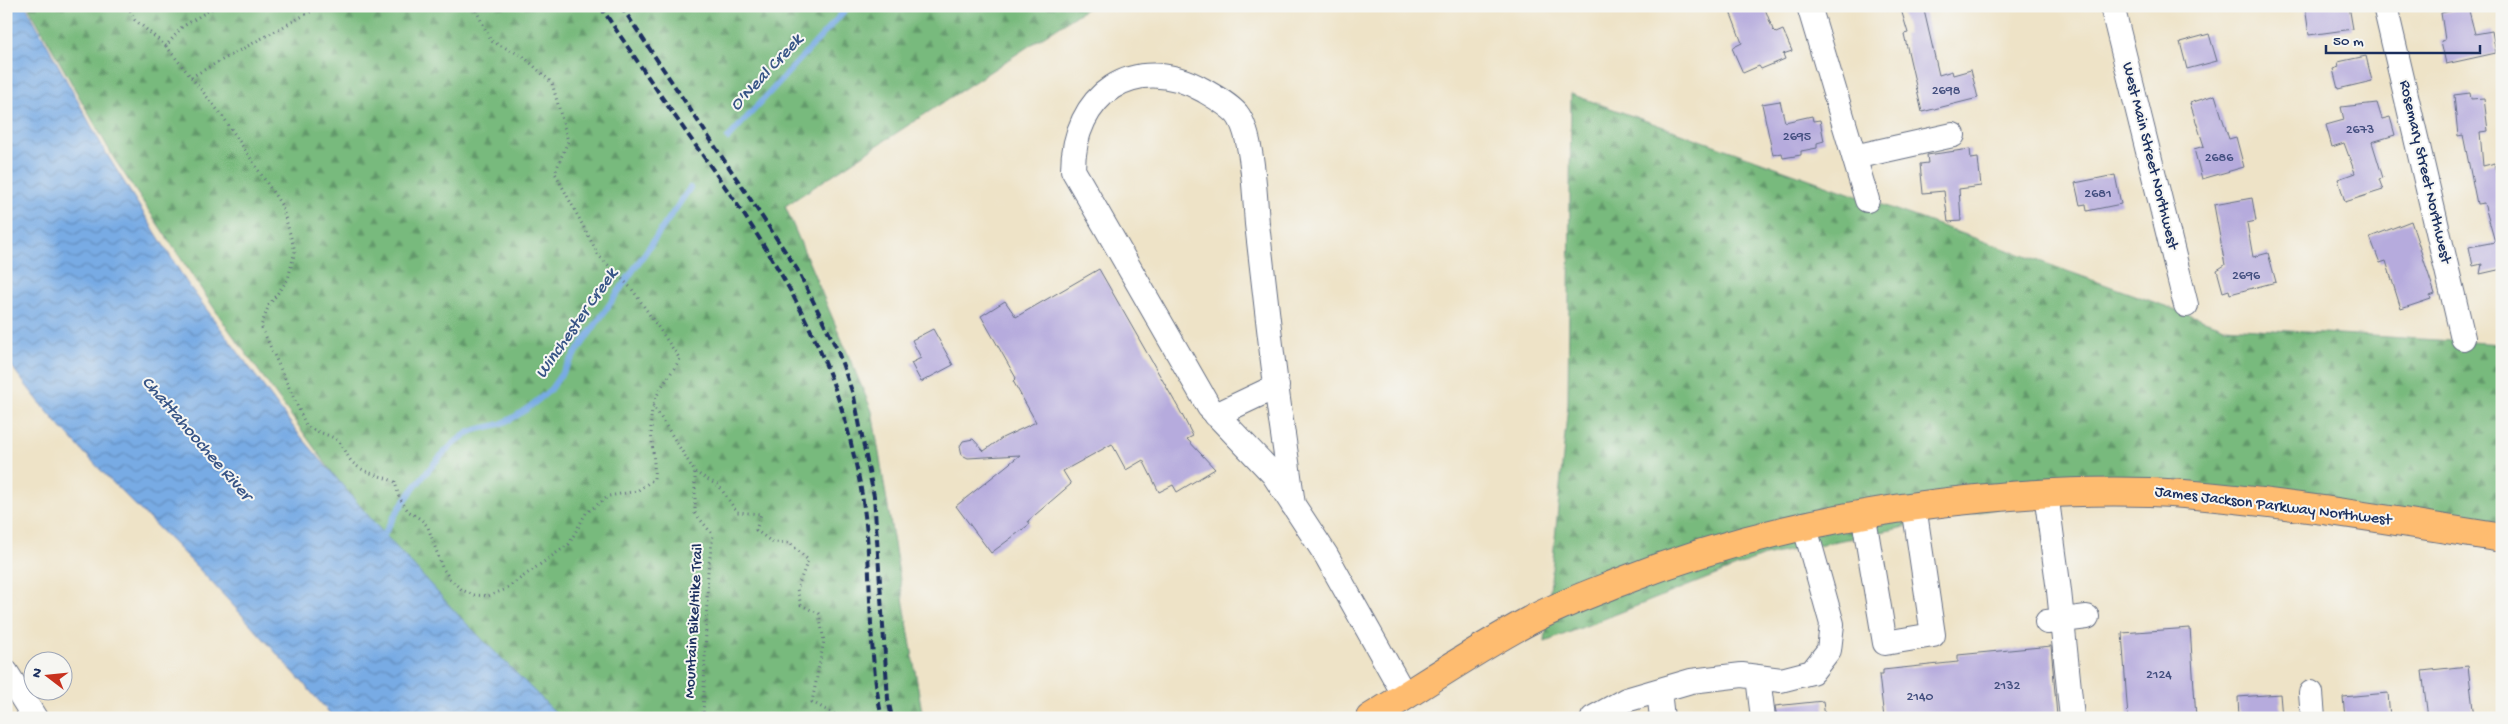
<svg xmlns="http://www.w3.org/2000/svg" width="2508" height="724" font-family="'Gochi Hand',sans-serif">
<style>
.forest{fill:url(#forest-firs);stroke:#4a746e}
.water{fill:url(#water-waves);stroke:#4a6da1}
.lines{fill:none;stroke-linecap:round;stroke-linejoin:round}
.stream{stroke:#78abe4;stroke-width:6}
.building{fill:#b6abdd}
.minor-casing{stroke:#656e83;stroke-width:26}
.major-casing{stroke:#656e83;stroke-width:30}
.path{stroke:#656e83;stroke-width:3;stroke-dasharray:1 4;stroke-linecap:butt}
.minor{stroke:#fff;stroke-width:24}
.major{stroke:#febc70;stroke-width:28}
.rail{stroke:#1b2f5e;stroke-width:4;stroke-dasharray:8 4;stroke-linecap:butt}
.labels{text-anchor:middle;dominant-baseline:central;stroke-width:4;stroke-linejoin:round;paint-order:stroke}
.number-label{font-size:14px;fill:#424e7e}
.street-label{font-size:16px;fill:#1b2f5e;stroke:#f6f6f2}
.water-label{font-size:18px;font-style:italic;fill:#375486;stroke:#f6f6f2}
</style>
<defs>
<pattern id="forest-firs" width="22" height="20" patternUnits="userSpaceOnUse" patternTransform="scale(1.25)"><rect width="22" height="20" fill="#78ba7d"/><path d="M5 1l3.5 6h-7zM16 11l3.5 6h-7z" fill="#62986a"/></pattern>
<pattern id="water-waves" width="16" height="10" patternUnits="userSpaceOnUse" patternTransform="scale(1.25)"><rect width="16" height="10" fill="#78abe4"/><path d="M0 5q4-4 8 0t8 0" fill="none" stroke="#628cbc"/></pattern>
</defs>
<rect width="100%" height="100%" fill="#f6f6f2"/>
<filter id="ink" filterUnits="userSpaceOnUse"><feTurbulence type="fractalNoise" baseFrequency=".02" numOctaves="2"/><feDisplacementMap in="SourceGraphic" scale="10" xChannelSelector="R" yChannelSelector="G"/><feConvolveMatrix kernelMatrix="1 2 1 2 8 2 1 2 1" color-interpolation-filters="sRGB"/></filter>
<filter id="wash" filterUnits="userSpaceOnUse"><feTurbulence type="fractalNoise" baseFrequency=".0096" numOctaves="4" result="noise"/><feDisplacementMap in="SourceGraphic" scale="20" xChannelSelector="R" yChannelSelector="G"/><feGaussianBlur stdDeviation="1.12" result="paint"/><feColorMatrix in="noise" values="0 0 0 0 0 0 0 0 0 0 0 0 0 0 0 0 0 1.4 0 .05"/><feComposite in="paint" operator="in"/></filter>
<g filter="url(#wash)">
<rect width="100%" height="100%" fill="#eee3c7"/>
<path class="forest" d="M28,6h1062l-305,200 87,205 51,307h-384l-74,-62 -241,-333 -109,-163z
M1571,94l653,233 278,17v194l-266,-41 -179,-1 -293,60 -219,86 23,-238z"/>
<path class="water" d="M6,6h20l80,147 81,130 110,149 80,94 83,91 101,101h-227c-45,-51 -89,-101 -136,-150 -66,-68 -137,-131 -192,-210z"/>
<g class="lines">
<path class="stream" d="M728,138l121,-132
M384,535c13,-28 59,-89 86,-103 9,-4 20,-5 30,-8 20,-8 35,-21 51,-35l139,-201"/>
</g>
<g id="blocks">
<path class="building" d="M1728,6h36l9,24 3,3 7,-3 9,21 -9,3 2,5 -24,10 -2,-3 -16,7 -11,-25 10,-5z
M1900,6h23l16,69 13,-4 1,4 18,-5 7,28 -56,14 -18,-78 4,-1z
M2305,6h44l4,23 -44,6z
M2468,7l7,27 17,-3 4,22 -50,11 -5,-23 4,-1 -4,-27z
M2209,34l8,27 -30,8 -7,-27z
M2366,56l6,25 -34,8 -5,-20 6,-2 -1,-5z
M2470,93l1,6 13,-1 4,33 -8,1 3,34 12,-3 7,36v70l-22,5 2,-10 -9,2 -4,-19 26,-5 -11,-39 -7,1 -14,-69 -5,1 -4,-41z
M2215,95l14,44 7,-2 8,30 -42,12 -8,-30 10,-3 -14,-43z
M1780,101l5,21 27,-6 1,5 7,-1 4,21 -7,2v5l-16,3v4l-18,3 -1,-5 -9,2 -11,-51z
M2377,103l5,16 8,-2 5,18 -23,7 11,36 -4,1 4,11 -38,12 -7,-23 17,-6 -11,-30 -12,4 -6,-22 18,-5 -3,-13z
M1970,149l1,10 7,-1 3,28 -22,3 2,32 -13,1 -4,-31 -21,2 -3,-29 8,-1 -1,-8z
M2115,175l6,29 -34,7 -1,-7 -6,1 -5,-22z
M2252,198l4,23 -9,2 6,34 15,-4 8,29 -46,12 -1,-4 -6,2 -6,-22 8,-5 -11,-60z
M2411,221l24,73 -5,2 1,3 -30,10 -15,-48 -6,2 -10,-26z
M1099,269l80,140 14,27 -6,3 28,30 -38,23 -4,-7 -14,7 -16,-32 -17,10 -14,-26 -49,27 8,13 -43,37 2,3 -39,29 -35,-47 64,-51 -52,3 -6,-3 -2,-9 3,-5 10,-2 11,12 18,-13 34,-16 -23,-41 3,-3 -35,-62 24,-15 11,16z
M933,329l20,36 -32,17 -10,-19 10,-5 -9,-18z
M2190,628l6,90h-68l-6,-85z
M2051,646l6,70 -173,2 -5,-43h4v-5l75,-8v-7z
M2468,666l6,52h-46l-6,-47z
M2388,693l2,25h-45l-2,-21z
M2280,694l2,24h-43l-1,-21z
M1823,701l2,17h-48l-2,-12z"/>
</g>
</g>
<g filter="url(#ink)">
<use href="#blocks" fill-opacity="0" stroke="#656e83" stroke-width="1"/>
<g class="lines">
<g class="minor-casing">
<path id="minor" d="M1809,6l58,194
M2112,6l74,299
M2385,6l78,332
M1854,157l99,-22
M1216,415l61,-29
M2046,493l13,98 13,127
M1293,505c-7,-53 -16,-107 -22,-160 -5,-40 -9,-80 -14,-121 -2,-26 -4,-90 -20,-110 -9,-10 -22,-17 -34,-24 -69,-39 -130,5 -130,80l136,237 64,67 53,81 79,141
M1863,513l22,130 48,-8 -19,-129
M2047,622l40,-5
M6,672l29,46
M1758,677l5,41
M1659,691l3,27
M2311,693l2,25
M1593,718l33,-18 65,-19 51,-6 39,5 31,-8 17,-22 3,-26 -28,-100"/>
</g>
<g class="major-casing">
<path id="major" d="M1370,718c52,-32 103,-67 157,-96 29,-16 62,-28 93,-40 116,-46 232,-71 357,-83 69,-7 138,-10 207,-5 107,9 212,27 318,44"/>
</g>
<path class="path" d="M128,6l7,14 31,26
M216,6l-34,21 -16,19 58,72 58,88 13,45 -7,28 -19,26 -8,21 45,99c9,7 18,8 28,13 11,6 11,17 19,25 12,11 28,12 42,19l4,15 9,14 14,9 6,7 14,40 8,12 12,11 12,5 14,1 16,-6 65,-46 17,-31 23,-17 28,-5 17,-12c2,-23 -7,-52 -1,-73 4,-16 19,-33 27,-47l-48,-70 -33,-33 -44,-83 13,-32 -16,-58 -29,-27 -32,-15 -17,-35
M191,77l130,-71
M653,405l42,67v41l18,22 -5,36 -5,147
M695,472l24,14 18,26 24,2 -5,16 16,12 18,1 18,17 -11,29 4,16 18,9 5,27 -12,61 29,16"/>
<use href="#minor" class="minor"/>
<use href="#major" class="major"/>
<path class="rail" d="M600,6c32,47 63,94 96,140 68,94 132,191 157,306 8,32 14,68 15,101 3,55 2,111 14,165
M621,6l176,263 40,80 17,48 20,99 14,203 4,19"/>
</g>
</g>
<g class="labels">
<g class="number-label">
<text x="1946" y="91">2698</text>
<text x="2360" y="130">2673</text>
<text x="1797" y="137">2695</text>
<text x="2219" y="158">2686</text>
<text x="2098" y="194">2681</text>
<text x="2246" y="276">2696</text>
<text x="2159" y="675">2124</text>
<text x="2007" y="686">2132</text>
<text x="1920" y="697">2140</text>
</g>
<g class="street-label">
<text transform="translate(2149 156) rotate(76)">West Main Street Northwest</text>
<text transform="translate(2424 172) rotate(77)">Rosemary Street Northwest</text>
<text transform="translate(2273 507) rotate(7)">James Jackson Parkway Northwest</text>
<text transform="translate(695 621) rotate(-87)">Mountain Bike/Hike Trail</text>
</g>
<g class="water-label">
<text transform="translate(767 73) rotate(-47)">O'Neal Creek</text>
<text transform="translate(577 324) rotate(-55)">Winchester Creek</text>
<text transform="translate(196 439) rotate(49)">Chattahoochee River</text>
</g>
</g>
<rect width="2508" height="724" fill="none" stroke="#f6f6f2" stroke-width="25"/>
<g transform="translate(48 676) rotate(286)"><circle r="24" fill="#f6f6f2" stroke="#9ea6b7"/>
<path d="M0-4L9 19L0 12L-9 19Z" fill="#c8321e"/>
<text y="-8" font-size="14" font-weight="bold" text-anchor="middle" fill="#1b2f5e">N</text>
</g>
<path d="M2326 45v8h154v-8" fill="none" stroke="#1b2f5e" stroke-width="2.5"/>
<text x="2333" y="45" font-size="15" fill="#1b2f5e" stroke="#f6f6f2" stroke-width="4" paint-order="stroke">50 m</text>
</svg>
